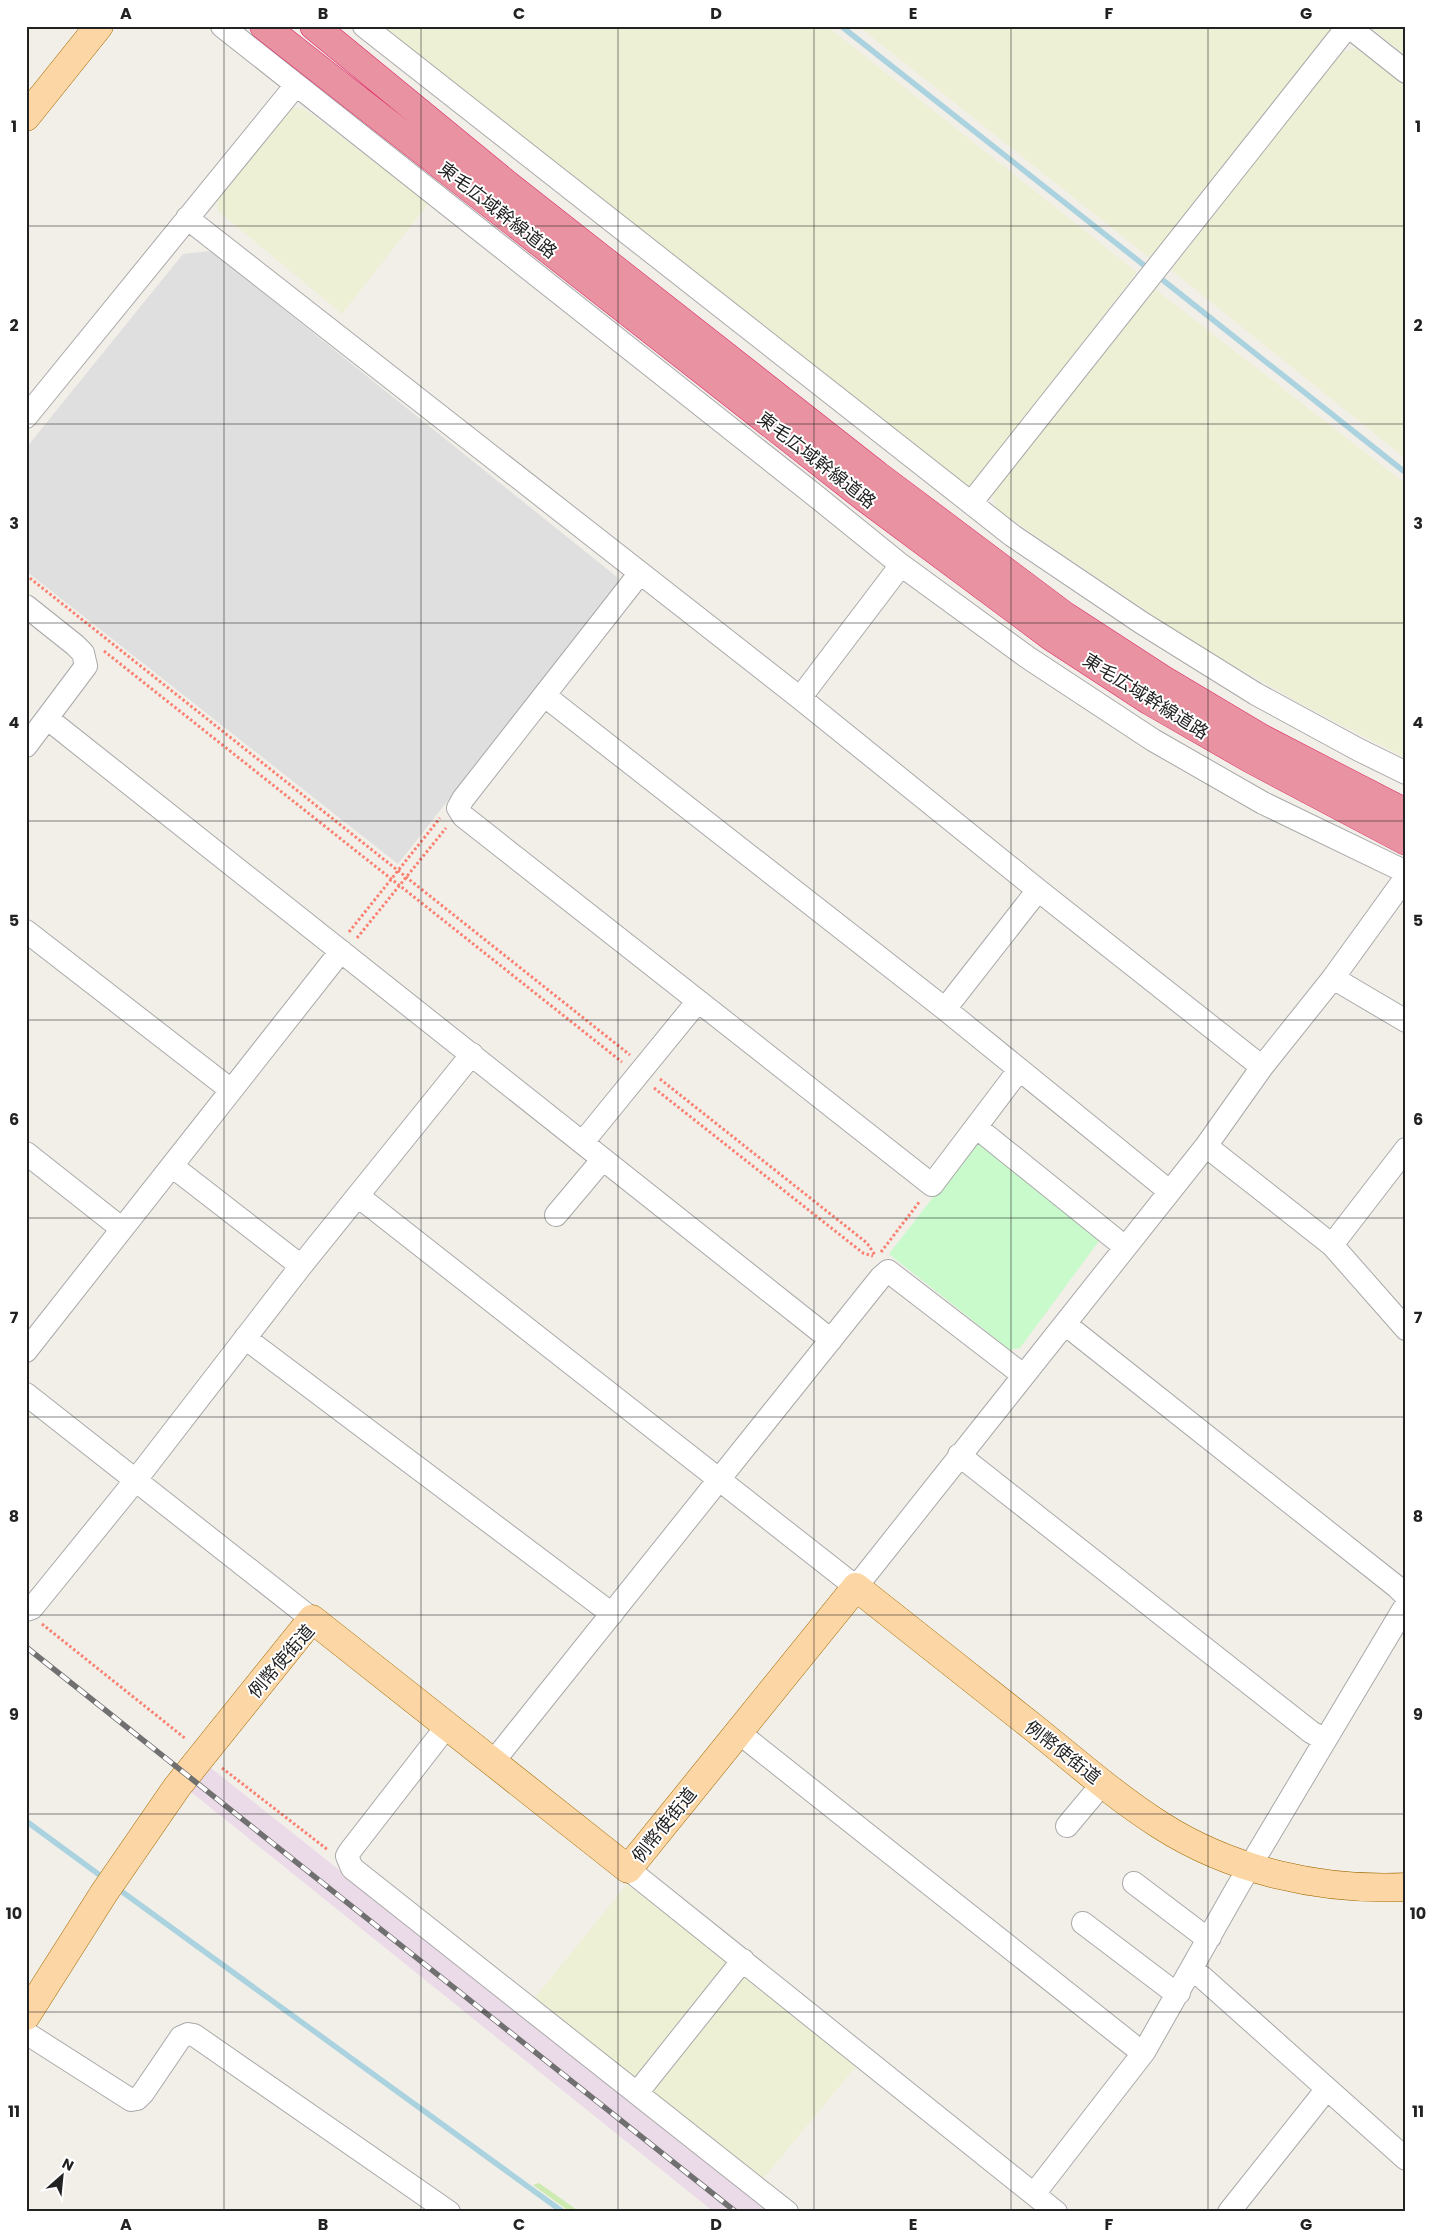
<svg xmlns="http://www.w3.org/2000/svg" width="1432" height="2238" font-family="Poppins,'Noto Sans JP',sans-serif">
<style>
.residential{fill:#e0dfdf}
.industrial{fill:#ebdbe8}
.farmland{fill:#eef0d5}
.grass{fill:#cdebb0}
.park{fill:#c8facc}
.lines{fill:none;stroke-linecap:round;stroke-linejoin:round}
.stream{stroke:#aad3df;stroke-width:5.5}
.minor-casing{stroke:#a9a9a9;stroke-width:24}
.major-casing{stroke:#a06b00;stroke-width:29}
.highway-casing{stroke:#dc2a67;stroke-width:29}
.path{stroke:#fa8072;stroke-width:3;stroke-dasharray:2.5 2.5;stroke-linecap:butt}
.minor{stroke:#fff;stroke-width:22}
.major{stroke:#fcd6a4;stroke-width:28}
.highway{stroke:#e892a2;stroke-width:28}
.rail-casing{stroke:#707070;stroke-width:5.5}
.rail{stroke:#fff;stroke-width:4;stroke-dasharray:11;stroke-linecap:butt}
.grid{fill:none;stroke:#222;stroke-width:1;stroke-opacity:0.55}
.labels{text-anchor:middle;dominant-baseline:central;stroke-width:4;stroke-linejoin:round;paint-order:stroke}
.street-label{font-size:18px;fill:#222;stroke:#fff}
.neatline{fill:none;stroke:#222;stroke-width:2}
.grid-label{font-size:16px;text-anchor:middle;font-weight:bold;fill:#222}
</style>
<rect width="100%" height="100%" fill="#f2efe9"/>
<path class="residential" d="M211,251l406,326 1,7 -220,280 -372,-293v-123l157,-194z"/>
<path class="industrial" d="M211,1768l559,444h-56l-523,-420z"/>
<path class="farmland" d="M378,26h449l310,246 -165,215h-9z
M858,26h472l1,6 -180,227z
M1369,26h37v30z
M1360,48l46,37v374l-235,-189 170,-218z
M293,108h10l126,95 -87,111 -124,-103 -1,-12z
M1155,289l251,195v274l-92,-47 -125,-71 -193,-131 -3,-11 1,-8z
M627,1884l231,180 -95,115 -230,-179z"/>
<path class="grass" d="M539,2183l41,29h-10l-37,-27z"/>
<path class="park" d="M976,1142h8l115,92v7l-79,107 -10,2 -121,-96z"/>
<g class="lines">
<path class="stream" d="M841,26l304,240
M1164,281l242,192
M26,1821l79,58
M117,1888l446,324"/>
<g class="minor-casing">
<path id="minor" d="M222,26l590,467 89,72 126,92 126,83 110,63 143,69
M364,26l649,510 129,87 114,71 103,56 47,23
M187,218l613,480 238,192 224,177
M26,417l270,-332
M971,503l377,-477 58,46
M640,573l-177,226 -5,9 5,8 469,369 87,-115
M26,606l49,39 8,8 3,13 -60,80
M545,696l400,313 224,182
M800,698l101,-133
M48,719l783,621
M26,931l205,159
M1333,978l73,43
M945,1009l93,-119
M976,1127l149,120
M583,1142l115,-141
M1206,1146l126,99 74,84
M26,1153l95,75
M172,1166l129,100
M358,1196l498,391 350,-441 56,-79 71,-89 73,-101
M556,1215l47,-56
M1332,1245l74,-96
M1065,1324l332,263 9,9
M245,1338l367,276
M26,1351l315,-400
M26,1394l286,225
M959,1455l352,277 14,8
M26,1610l6,-2 103,-127 166,-215 171,-212
M447,1726l-97,125 -3,5 5,12 435,344
M738,1732l397,315 9,5
M493,1762l388,-485 7,-6 135,104
M1067,1826l36,-43
M628,1869l428,343
M1134,1883l66,50 10,4
M1083,1923l87,66 9,4
M1191,1972l11,5 204,182
M26,2033l105,67 6,-1 6,-6 38,-56 7,-3 6,1 255,177
M637,2093l106,-133
M1034,2194l110,-142 93,-164 169,-283
M1229,2212l97,-122"/>
</g>
<g class="major-casing">
<path id="major" d="M26,117l73,-91
M26,2016l78,-123 73,-106 135,-168 316,250 228,-282c59,47 119,94 178,141 41,33 82,69 126,97 72,46 161,66 246,62"/>
</g>
<g class="highway-casing">
<path id="highway" d="M264,26l600,471 188,140 98,64 101,58 155,82
M314,26l195,160 368,289 188,141 97,63 99,59 145,75"/>
</g>
<path class="path" d="M26,575l604,480
M104,651l518,411
M349,932l91,-114
M357,938l89,-110
M660,1079l207,164 8,12
M654,1088l209,165 10,3
M881,1252l39,-51
M42,1624l144,115
M222,1768l106,82"/>
<use href="#minor" class="minor"/>
<use href="#major" class="major"/>
<use href="#highway" class="highway"/>
<g class="rail-casing">
<path id="rail" d="M26,1647l710,565"/>
</g>
<use href="#rail" class="rail"/>
</g>
<path class="grid" d="M224,26v2186M421,26v2186M618,26v2186M814,26v2186M1011,26v2186M1208,26v2186M26,226h1380M26,424h1380M26,623h1380M26,821h1380M26,1020h1380M26,1218h1380M26,1417h1380M26,1615h1380M26,1814h1380M26,2012h1380"/>
<g class="labels">
<g class="street-label">
<text transform="translate(498 210) rotate(38)">東毛広域幹線道路</text>
<text transform="translate(817 460) rotate(38)">東毛広域幹線道路</text>
<text transform="translate(1146 696) rotate(32)">東毛広域幹線道路</text>
<text transform="translate(281 1661) rotate(-49)">例幣使街道</text>
<text transform="translate(1063 1752) rotate(38)">例幣使街道</text>
<text transform="translate(664 1825) rotate(-51)">例幣使街道</text>
</g>
</g>
<rect width="1432" height="2238" fill="none" stroke="#ffffff" stroke-width="55"/>
<g transform="translate(62 2176) rotate(27)" stroke="#ffffff" stroke-width="4" paint-order="stroke">
<path d="M0-4L9 19L0 12L-9 19Z" fill="#222222"/>
<text y="-8" font-size="14" font-weight="bold" text-anchor="middle" fill="#222222">N</text>
</g>
<rect x="28" y="28" width="1376" height="2182" class="neatline"/>
<g class="grid-label">
<text x="126" y="19">A</text>
<text x="323" y="19">B</text>
<text x="519" y="19">C</text>
<text x="716" y="19">D</text>
<text x="913" y="19">E</text>
<text x="1109" y="19">F</text>
<text x="1306" y="19">G</text>
<text x="14" y="132">1</text>
<text x="1418" y="132">1</text>
<text x="14" y="331">2</text>
<text x="1418" y="331">2</text>
<text x="14" y="529">3</text>
<text x="1418" y="529">3</text>
<text x="14" y="728">4</text>
<text x="1418" y="728">4</text>
<text x="14" y="926">5</text>
<text x="1418" y="926">5</text>
<text x="14" y="1125">6</text>
<text x="1418" y="1125">6</text>
<text x="14" y="1323">7</text>
<text x="1418" y="1323">7</text>
<text x="14" y="1522">8</text>
<text x="1418" y="1522">8</text>
<text x="14" y="1720">9</text>
<text x="1418" y="1720">9</text>
<text x="14" y="1919">10</text>
<text x="1418" y="1919">10</text>
<text x="14" y="2117">11</text>
<text x="1418" y="2117">11</text>
<text x="126" y="2230">A</text>
<text x="323" y="2230">B</text>
<text x="519" y="2230">C</text>
<text x="716" y="2230">D</text>
<text x="913" y="2230">E</text>
<text x="1109" y="2230">F</text>
<text x="1306" y="2230">G</text>
</g>
</svg>
